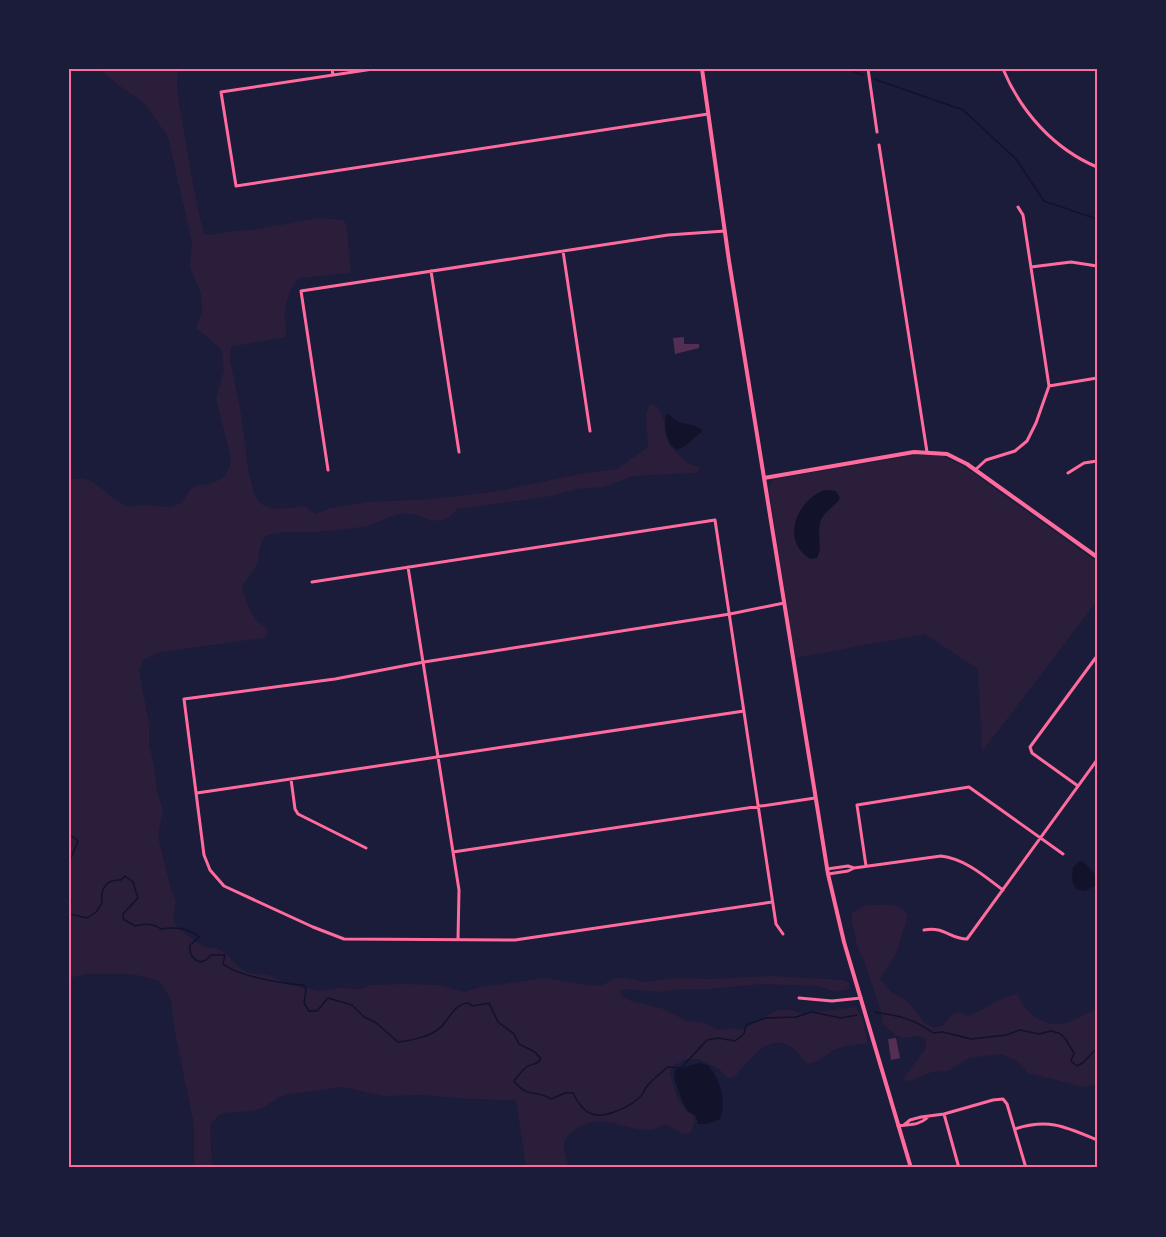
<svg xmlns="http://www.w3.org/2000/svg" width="1166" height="1237" font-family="'Nunito Sans',sans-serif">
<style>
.green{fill:#2a1e3b}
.water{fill:#12122b}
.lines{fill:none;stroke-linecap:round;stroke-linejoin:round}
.stream{stroke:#12122b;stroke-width:1.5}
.building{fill:#542f53}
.minor{stroke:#ff6b9d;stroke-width:3}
.tertiary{stroke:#ff6b9d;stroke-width:4}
.neatline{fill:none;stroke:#ff6b9d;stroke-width:2}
</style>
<rect width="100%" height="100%" fill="#1b1b3a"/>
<path class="green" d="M103,69h76c-4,16 -1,30 2,46 7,40 13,79 23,119l6,1 24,-4 17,-1 69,-12 24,2 3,7 4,46 -52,5c-9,9 -15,28 -14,41 0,8 3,10 0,18l-54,10 -1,12 11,54 8,62c3,6 3,11 5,18 7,22 33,15 50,13l12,8 12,-5 39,-7 65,-3 67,-8 85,-18 33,-4 31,-22c1,-13 -7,-33 3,-43l6,2 9,19 3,20 18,18 13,4 -3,6 -64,3 -30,11 -26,2 -25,7 -95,13c-21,25 -32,2 -55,5 -14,2 -26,10 -40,13 -15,2 -32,4 -47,5 -19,0 -31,-2 -50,4 -6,10 -5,15 -7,25 -2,9 -12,18 -16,26 5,15 9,33 24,40l2,7 -4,4 -103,14 -17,7 -5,12 10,52v21l5,20 3,26 6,20 -5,26 13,53 5,12 -3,13 1,7 3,6 11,9 16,11 13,1 11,7 9,11 11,7 20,2 19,9 32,7 20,-3 20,1 12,-4 34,-1 33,1 27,7 12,-4 65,-10 53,8 7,-1 15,-7h9l18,4 33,-4 34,1 60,-3 73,4 5,3v6l-13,3 -18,-6 -56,-2 -52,5h-27l-25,3 -32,-3 -6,2 2,6 12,5 27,6 24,12 20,3 14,7 11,-2 12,2 35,-20h13l13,4 52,-7 7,11 6,26c-7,-1 -28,3 -34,6 -10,5 -15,13 -26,14 -5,-5 -11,-13 -17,-17 -25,-16 -43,17 -57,30l-6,1 -9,-9 -21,-10 -14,1 -12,7 -2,7 8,26 14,14 3,6 -4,13c-12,3 -15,-6 -25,-8 -6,-1 -10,6 -17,5 -30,0 -47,-19 -76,1 -14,9 -9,24 -3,37h-44l-10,-68 -48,-1 -46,-4 -38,1 -41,-9 -52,7 -12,3 -16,11 -12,3 -26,2 -6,2 -9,10 2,43h-18v-44l-19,-91 -4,-32 -9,-17 -5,-4 -25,-6h-44l-19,4v-497c27,-11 34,18 60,25 5,2 9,-1 14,-1 12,-1 27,6 37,-2 6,-4 8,-14 15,-17 4,-2 10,-1 14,-2 13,-3 22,-13 22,-26l-15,-59 8,-29 -3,-21 -25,-21 6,-16 -1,-18 -11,-27 2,-24 -24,-106 -23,-33 -28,-20 -13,-11z
M914,455l29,1 22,11 132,95v39l-115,151 -4,-83 -53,-35 -130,24 -26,-168 1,-6 4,-5z
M866,905c15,1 33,-4 42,10l-11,37 -17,27 10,12 16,9 20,24 7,3 9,-1 10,-12 8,-2 6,4c19,-5 31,-19 52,-22 7,20 26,34 48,29 11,-3 21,-11 31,-14v76l-14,2 -55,-14 -12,-13 -15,-6 -32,4 -21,13 -16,1 -22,9 -8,-1 24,-32v-8l-7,-4 -16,2 -8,-3 -12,-11 -3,-16 -16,-47 -7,-15 -5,-24v-9z"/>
<path class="water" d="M667,414h2c11,13 21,7 33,16l-1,2 -16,14 -8,4c-11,-6 -15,-26 -10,-36z
M825,490l11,1 4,7c-5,10 -18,13 -20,26 -3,12 3,23 -3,34l-6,1c-31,-17 -15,-59 14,-69z
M1080,861l4,1 13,15v8l-13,6 -8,-2 -4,-9 1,-13z
M699,1063l9,2c12,14 19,36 12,54l-13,5h-9l-2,-8 -9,-5 -4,-8 -9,-25 1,-8z"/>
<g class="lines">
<path class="stream" d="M847,69l16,6
M874,79l89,31 53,49 28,42 53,18
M69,834l9,7 -9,22
M69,890l2,12 -2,4
M69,908l1,6 17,4 9,-6 6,-9c-2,-14 4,-24 19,-23l4,-4 8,6 5,16 -15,16v5l12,7c10,-3 18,-3 26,3 13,-2 28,-1 38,8l-9,8c-1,8 2,14 10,17l6,-2 5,-5h14l-2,9c15,12 60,20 80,21l3,4 -2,14 5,8h8l11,-13 24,7 12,12 11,5 23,20c12,-1 28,-5 38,-11 13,-8 15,-26 32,-28l5,3 16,-3 9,19 16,12 5,10 16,8 6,7c-4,6 -7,4 -13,7 -6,4 -10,10 -14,15 14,18 22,8 37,18l14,-6h8c10,20 20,27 41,19 9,-3 18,-8 25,-14 4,-3 5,-8 8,-12 6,-7 14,-13 21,-19l13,1 26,-28 11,-2 17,3 9,-7 2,-9 20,-7 30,-1 16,-5 29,6 16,-3
M874,1012c22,3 41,7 59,21l10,-1 28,7 35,-4 14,-5 19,4 12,-3 8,2 6,5 9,15 -3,8 6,5 7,-4 10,-11 3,-1"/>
</g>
<path class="building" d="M684,337v7h15v4l-24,6 -2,-16z
M896,1038l4,20 -9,2 -3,-21z"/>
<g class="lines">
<path class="minor" d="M332,69l1,6
M373,69l-152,23 15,94 472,-72
M868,69l9,63
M1003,69c18,43 51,80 94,98
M879,145l48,307
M563,251l27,180
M1031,267l40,-5 26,4
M431,271l28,181
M1049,386l48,-8
M328,470l-27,-179 367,-56 57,-4
M975,470l11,-10 29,-9 12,-10 9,-18 13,-37 -26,-171 -5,-8
M1068,473l16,-10 13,-2
M408,567l51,323 -1,49
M312,582l403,-62 61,404 7,10
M291,779l4,30 3,5 68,34
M1078,786l-46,-33 -2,-6 67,-91
M197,793l547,-82
M453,852l362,-54
M866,866l-9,-61 112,-18 94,67
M827,869l21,-3 6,2 87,-12c24,3 42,19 62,34
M828,874l20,-3 6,-3
M772,902l-257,38 -171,-1 -31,-12 -89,-41 -14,-16 -6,-15 -20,-156 151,-20 89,-17 306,-48 54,-11
M924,930c20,-4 26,9 43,9l130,-179
M799,998l33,3 29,-3
M944,1114l15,54
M904,1125l6,-5 11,-3 23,-3 49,-14 10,-1 4,5 19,64
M898,1126c11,-2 20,0 29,-8
M1015,1129c34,-11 51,-2 82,11"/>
<path class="tertiary" d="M702,69l27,192 99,613 16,68 67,226
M764,478l150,-26 33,2 20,10 130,93"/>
</g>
<rect width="1166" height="1237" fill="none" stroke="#1b1b3a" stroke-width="141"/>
<rect x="70" y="70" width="1026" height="1096" class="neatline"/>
</svg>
